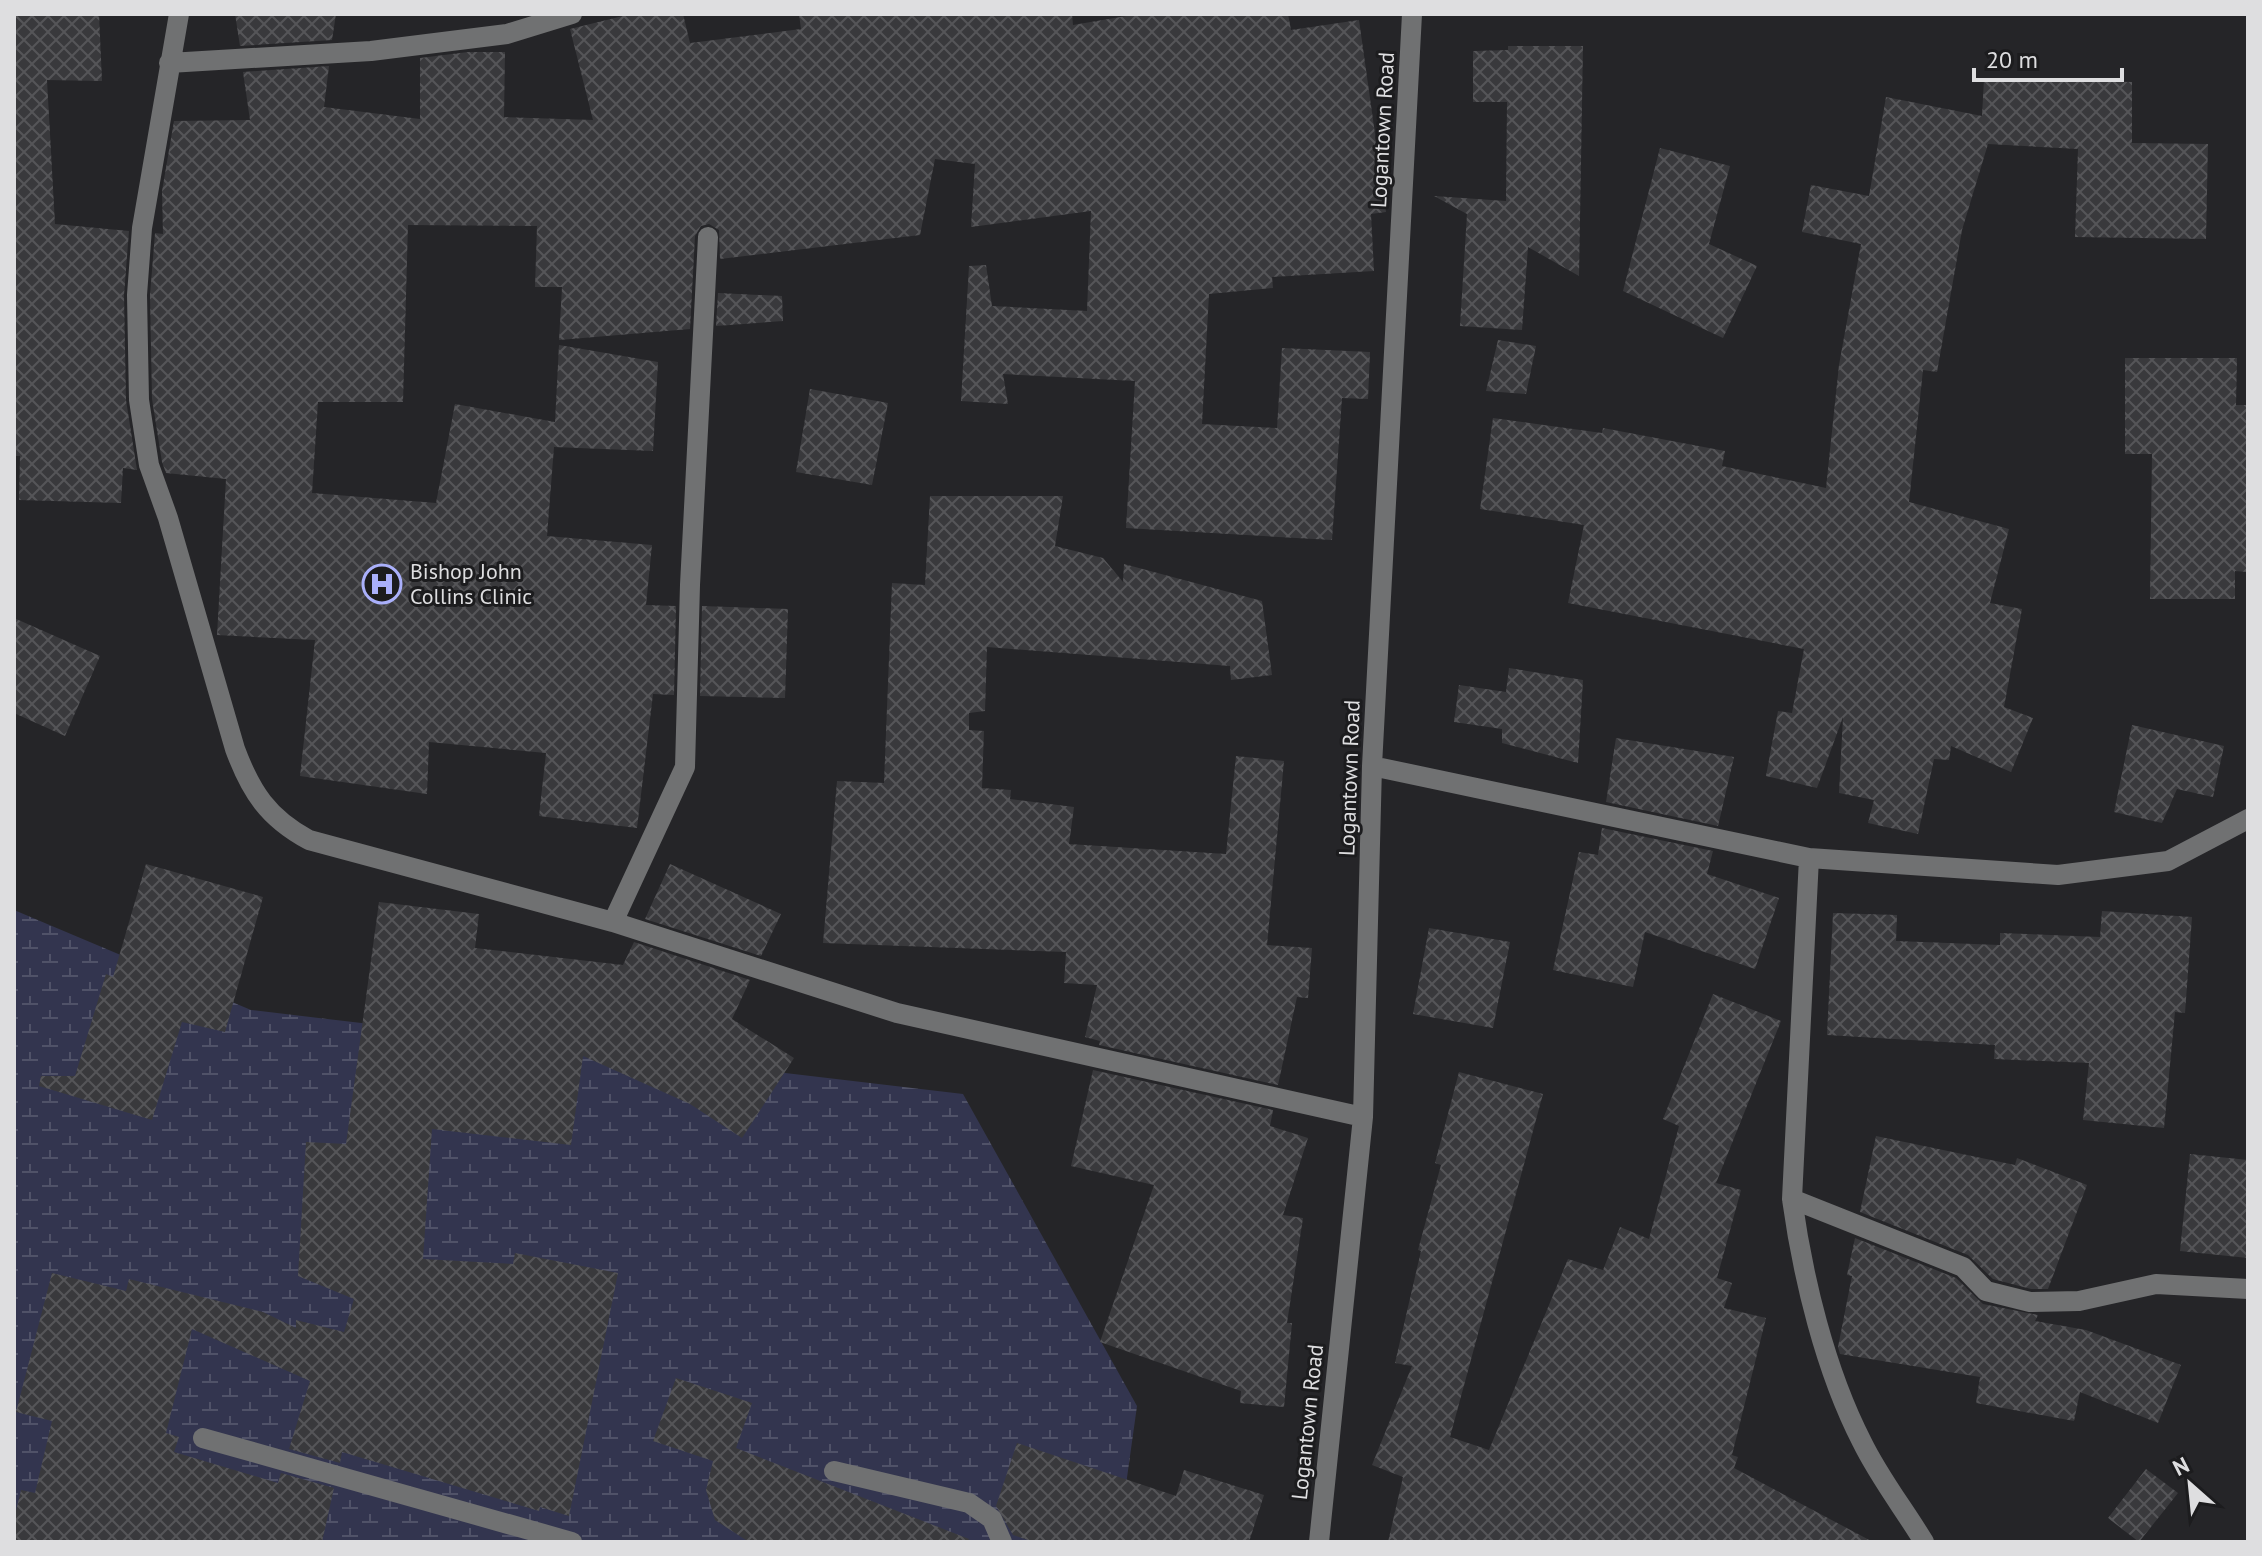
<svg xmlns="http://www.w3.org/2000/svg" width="2262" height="1556" font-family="'PT Sans',sans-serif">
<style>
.wetland{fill:url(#wetland-marsh)}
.building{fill:url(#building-cross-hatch)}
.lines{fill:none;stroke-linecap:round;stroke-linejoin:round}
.minor{stroke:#707172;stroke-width:20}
.labels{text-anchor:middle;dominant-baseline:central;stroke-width:6;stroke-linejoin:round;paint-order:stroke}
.street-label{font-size:22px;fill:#dedee0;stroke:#1c1c1e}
.poi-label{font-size:22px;fill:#dedee0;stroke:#1c1c1e;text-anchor:start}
</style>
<defs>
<pattern id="wetland-marsh" width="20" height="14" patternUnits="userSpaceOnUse" patternTransform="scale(2)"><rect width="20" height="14" fill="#33354f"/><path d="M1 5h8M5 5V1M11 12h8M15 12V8" fill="none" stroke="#505268"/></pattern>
<pattern id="building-cross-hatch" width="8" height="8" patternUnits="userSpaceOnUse" patternTransform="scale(2)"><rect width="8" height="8" fill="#39393c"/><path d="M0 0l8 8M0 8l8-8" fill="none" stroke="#555558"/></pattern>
</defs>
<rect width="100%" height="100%" fill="#252528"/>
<path class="wetland" d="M14,910l237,100 712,84 174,312 -19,136h-1104z"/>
<path class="building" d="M14,14h85l3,67 -55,-1 8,144 74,7 -5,64 2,105 11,70 -14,-2 -2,35 -102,-3 1,-44h-6z
M235,14h101l-4,26 -92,6z
M631,14h52l7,29 111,-14 -2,-15h273l1,11 65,-11h150l3,16 68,-10 27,192 -15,2 3,57 -102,6 1,11 -64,6 -7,130 75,4 5,-80 88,4 -2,47 -26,-1 -10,142 -206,-12 9,-147 -132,-7 5,30 -47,-3 8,-135 17,-1 6,41 95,5 4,-100 -120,16 4,-63 -40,-5 -15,76 -200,24 -1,-29 -10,-6 -8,2 -6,10 -5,93 -131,11 3,-53h-27l2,-61 -129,-1 -5,177h-85l-6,91 124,10 19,-99 100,18 4,-77 99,17 -5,89 -99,-4 -7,89 105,9 -6,60 30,1 -2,89 -21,-1 -16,134 -98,-12 7,-63 -117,-11 -2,52 -127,-18 15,-136 -98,-5 9,-156 -60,-6 -4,-11 -10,-63 -2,-104 5,-62 8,1 -1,-43 12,-70 76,-1 -7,-48 86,-6 -5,41 96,12v-61l48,-6h37l-1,65 89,3 -23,-91z
M1508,46h75l-4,230 -51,-29 -6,83 -62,-4 7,-112 -33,-18 72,5 1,-99h-34v-51l35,-1z
M1984,79l148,3v61l76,1 -2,95 -131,-2 3,-88 -90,-5 -26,86 -25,142 -14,-2 -14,132 100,27 -19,74 32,6 -18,98 29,11 -22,54 -60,-26 -2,14 -15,-1 -16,75 -50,-11 6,-23 -35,-7 4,-76 -26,71 -51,-12 12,-65 14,2 12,-64 -236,-46 16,-78 -104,-16 13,-91 109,15 1,-5 122,23 -3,15 104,22 13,-123 22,-121 -59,-12 9,-47 58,11 17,-99 96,19z
M1660,148l70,18 -21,78 48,22 -34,72 -100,-47z
M718,293l64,3 1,25 -67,5z
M1498,340l38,6 -10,48 -40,-3z
M2125,358h112l-1,47h12l-1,167 -12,-1v28h-85l2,-145h-27z
M810,389l78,14 -16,82 -76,-13z
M930,496h133l-8,50 48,12 20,24 1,-18 138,37 10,74 -41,5 -1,-14 -243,-19 -2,64 -16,2v17l15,1 -2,57 29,2 -1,9 64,8 -5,37 157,10 10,-98 48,5 -17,184 45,3 -4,50 -11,-1 -19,88 -179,-40 1,-4 -15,-4 12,-52 -33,-2 2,-31 -243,-9 14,-162 47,2 8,-200 33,2z
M702,606l86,3 -3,89 -85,-2z
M14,618l86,38 -35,80 -51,-23z
M1509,668l74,12 -5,83 -76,-20v-14l-48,-7 5,-37 47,7z
M2132,725l92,21 -11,51 -36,-8 -15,34 -48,-11z
M1616,738l118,19 -16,69 -112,-24z
M1602,828l111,23 -6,23 72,24 -24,71 -110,-37 -12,55 -80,-17 26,-118 19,3z
M146,864l117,33 -38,135 -43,-10 -30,98 -113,-34 2,-10h34l31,-102 7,3z
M670,864l111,50 -20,42 -116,-37z
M379,902l100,12 -4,34 148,17 11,-23 116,38 -18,39 62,39 -52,80 -52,-34 -107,-48 -12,89 -139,-16 -9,130 90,5 2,-11 103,20 -49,243 -29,-9 -1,4 -197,-59 -2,11 -51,-14 21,-68 -118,-52 -26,104 13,4 -5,15 104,31 3,-10 53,15 -12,54h-308v-23l7,-29 14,3 17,-72 -36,-9 36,-139 74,18 3,-12 134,33 33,16v-8l48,12 10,-33 -56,-23 8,-134 40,2z
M2102,911l90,6 -7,96 -10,-1 -11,116 -81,-8 6,-57 -95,-4 1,-14 -168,-10 6,-122 64,2 -1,26 104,4v-12l100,4z
M1429,928l81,14 -17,86 -80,-14z
M1713,994l68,27 -65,162 25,7 -24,88 15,5 -8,25 42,10 -34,137 6,2 -4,11 139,74h-485l15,-65 -31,-12 40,-99 -17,-3 26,-112 -3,-1 23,-85 -6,-2 24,-91 84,22 -93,343 39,13 79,-191 35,11 17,-43 29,12 30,-113 -16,-7z
M1093,1070l180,40 -3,16 38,12 -25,77 20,3 -16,105h5l-8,84 -44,-4 1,-12 -141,-49 54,-157 -83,-19z
M1876,1136l139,29 2,-7 70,27 -39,104h-17l-38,-10 -25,-24 -108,-43z
M2190,1154l58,6v98l-68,-7z
M1855,1238l101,40 27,26 55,11 -3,6 51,9 95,35 -23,58 -78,-31 -6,29 -98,-18 4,-26 -140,-23 -2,-7 14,-71 -5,-1z
M676,1378l76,25 -16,45 233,91 -1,3h-219l-34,-22 -9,-30 7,-29 -60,-20z
M1017,1443l159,53 8,-26 80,25 -15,47h-215l-21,-7 -17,-29z
M2146,1469l32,24 -39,49 -31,-24z"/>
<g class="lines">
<path class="minor" d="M179,14l-37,214 -5,67 2,105 10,65 19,53 67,231c16,43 33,69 74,91l304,82 284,91 466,104
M169,63l202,-12 136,-17 65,-20
M1372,766l437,92 249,17 110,-14 80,-42
M1809,858l-17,341c11,79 33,171 70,243 17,35 42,67 62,100
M613,922l72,-155 5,-182 18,-348
M1792,1199l171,68 23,24 44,11 49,-1 77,-17 92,5
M203,1438l369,104
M834,1471l135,32 23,16 10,23
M1319,1542l44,-425 9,-351 40,-752"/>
</g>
<defs>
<g id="hospital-ring" transform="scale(2)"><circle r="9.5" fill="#1c1c1e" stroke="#aab0fb" stroke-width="1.5"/><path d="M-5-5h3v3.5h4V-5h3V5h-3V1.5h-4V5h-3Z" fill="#aab0fb"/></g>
</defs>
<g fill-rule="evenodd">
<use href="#hospital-ring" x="382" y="584"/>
</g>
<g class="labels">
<g class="street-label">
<text transform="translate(1382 130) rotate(-87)">Logantown Road</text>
<text transform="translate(1349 778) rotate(-88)">Logantown Road</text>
<text transform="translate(1307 1422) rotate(-84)">Logantown Road</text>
</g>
<g class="poi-label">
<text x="410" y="571">Bishop John<tspan x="410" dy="25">Collins Clinic</tspan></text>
</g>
</g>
<rect width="2262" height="1556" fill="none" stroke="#dedee0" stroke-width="32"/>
<g transform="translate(2190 1484) rotate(333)" stroke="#1c1c1e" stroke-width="6" paint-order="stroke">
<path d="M0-6L14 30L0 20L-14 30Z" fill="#dedee0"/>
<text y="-12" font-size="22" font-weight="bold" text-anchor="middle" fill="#dedee0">N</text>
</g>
<path d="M1974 68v12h148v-12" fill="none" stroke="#dedee0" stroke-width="4"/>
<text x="1986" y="68" font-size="24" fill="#dedee0" stroke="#1c1c1e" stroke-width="6" paint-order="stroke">20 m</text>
</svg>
